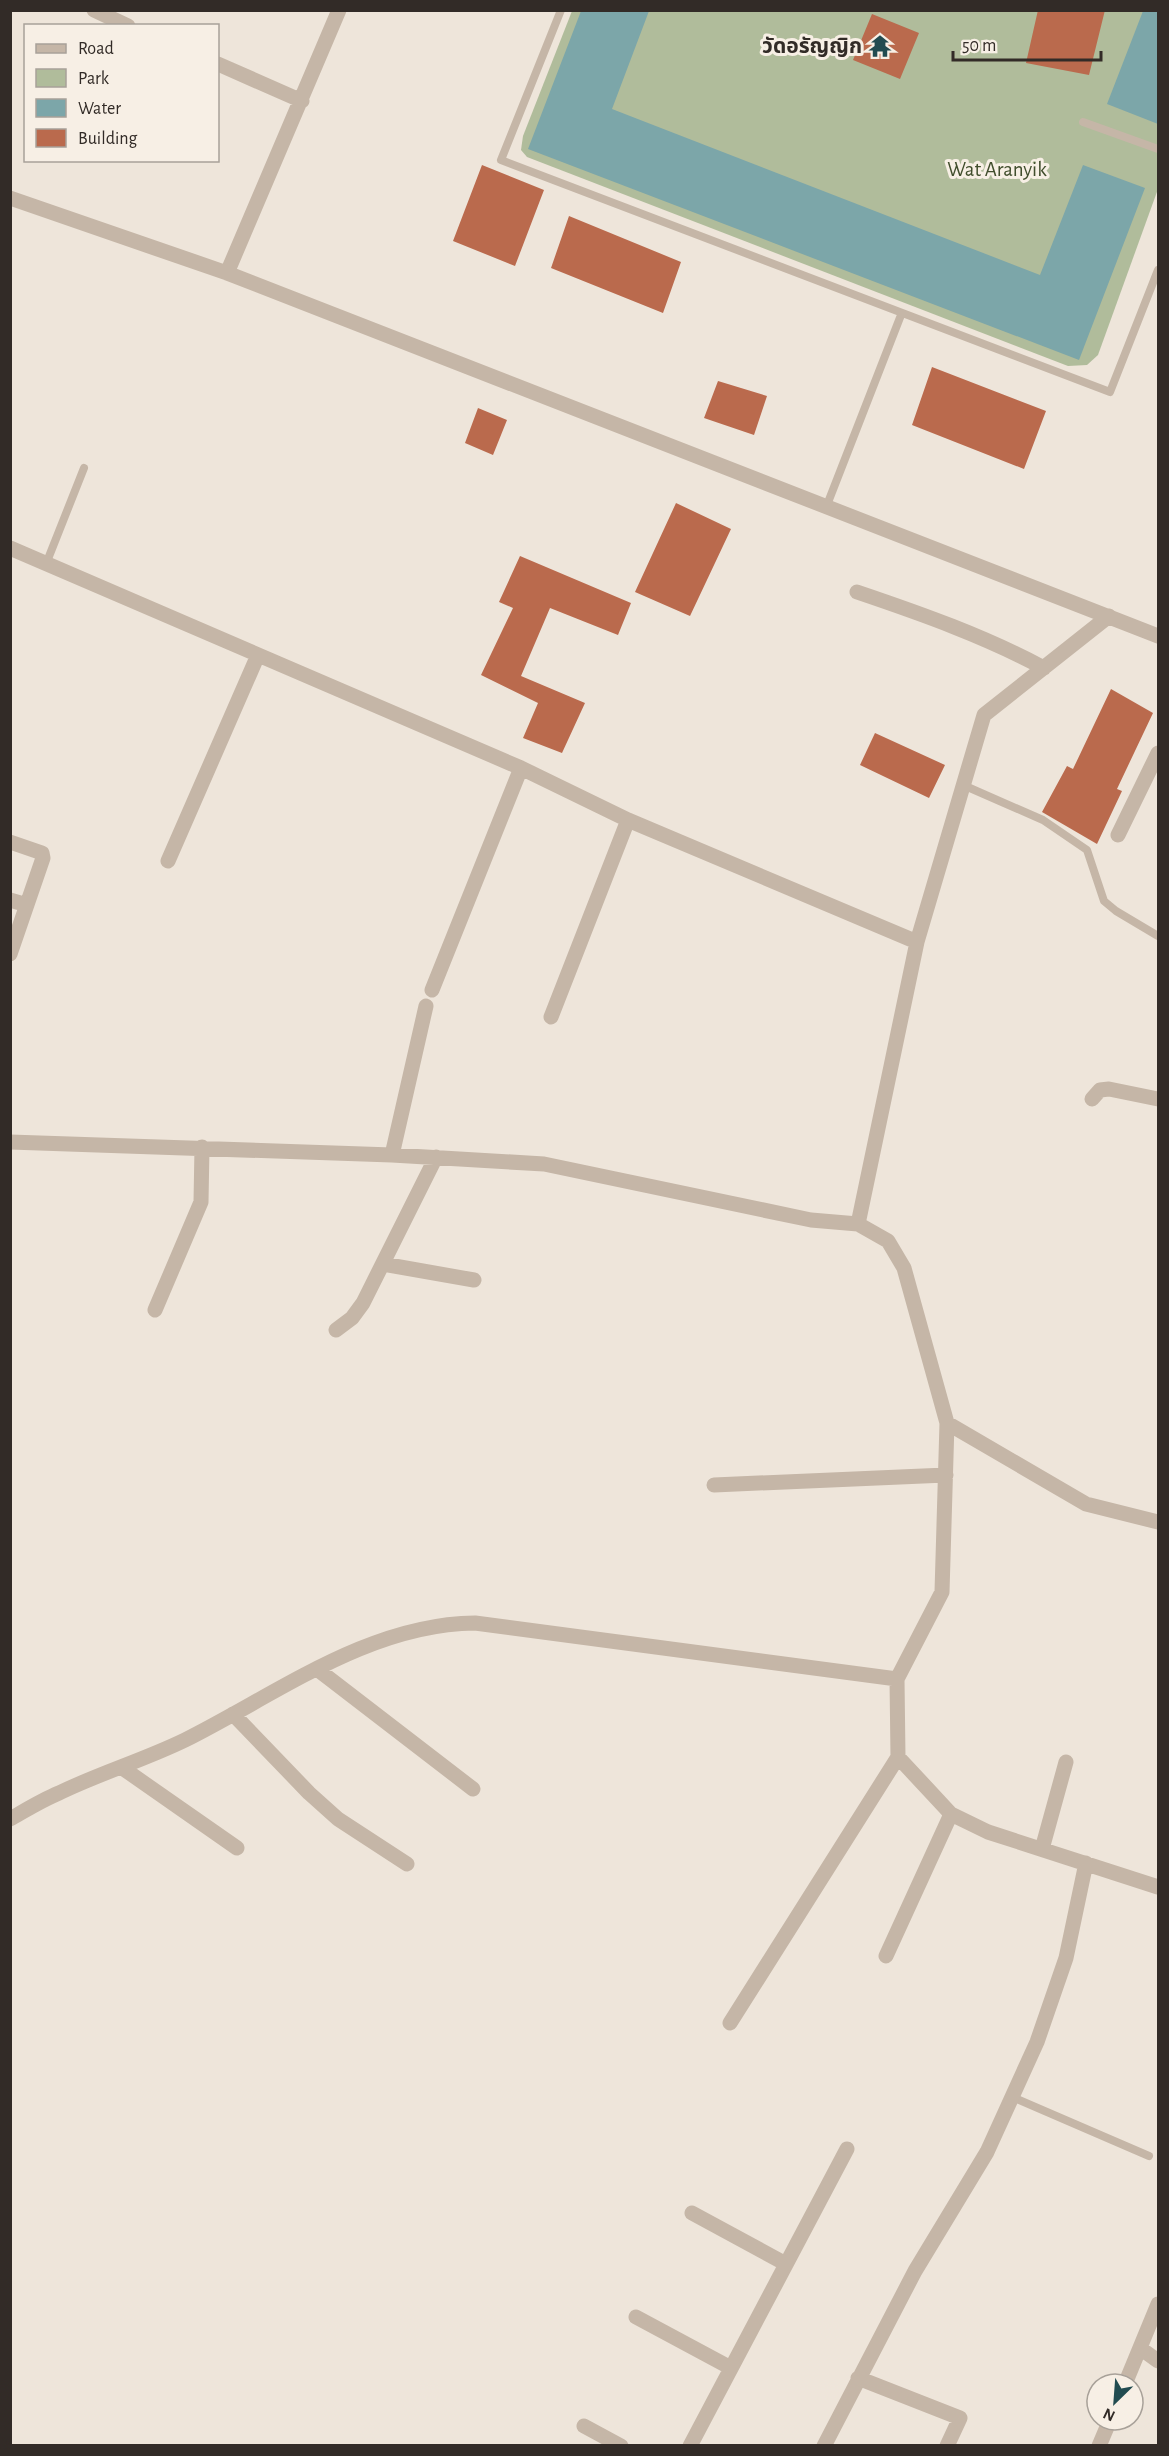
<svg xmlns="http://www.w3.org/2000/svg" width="1169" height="2456" font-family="'Alegreya Sans','Noto Sans Thai',sans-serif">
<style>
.green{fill:#b0bc9b}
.water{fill:#7ca6a9}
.building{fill:#ba6a4d}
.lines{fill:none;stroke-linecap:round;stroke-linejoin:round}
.lane{stroke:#c5b6a7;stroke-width:8}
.street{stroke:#c5b6a7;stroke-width:15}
.labels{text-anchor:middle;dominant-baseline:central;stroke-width:6;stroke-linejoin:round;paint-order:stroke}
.poi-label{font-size:21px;font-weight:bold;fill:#322b27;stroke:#f7efe5;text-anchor:end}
.park-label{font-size:21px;fill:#414e2d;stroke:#f7efe5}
</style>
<rect width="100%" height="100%" fill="#eee5da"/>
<path class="green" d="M572,11h586v178l-60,166 -11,10 -19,1 -541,-209 -6,-7 2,-14z"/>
<path class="water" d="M581,11h68l-37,98 428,166 43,-110 62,23 -66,172 -551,-211z
M1143,11h15v113l-51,-20z"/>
<path class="building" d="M1038,10h67l-16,65 -63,-12z
M872,14l47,19 -19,46 -47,-19z
M482,165l62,25 -29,76 -62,-25z
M569,216l112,46 -18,51 -112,-45z
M932,367l114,44 -22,58 -112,-44z
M718,381l49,15 -13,39 -50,-17z
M478,408l29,12 -14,35 -28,-12z
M676,503l55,26 -41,87 -55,-24z
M520,556l111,47 -13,32 -68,-27 -29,68 64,27 -23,50 -39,-15 15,-35 -57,-28 32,-67 -14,-6z
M1111,689l42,24 -36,76 5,2 -25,53 -55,-32 25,-46 6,3z
M875,733l70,32 -16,33 -69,-33z"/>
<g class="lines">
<path class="lane" d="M561,10l-60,150 609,232 48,-122
M1083,122l75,27
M827,505l74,-190
M46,564l38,-96
M963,785l80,35 44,30 17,51 12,10 42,25
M1012,2097l137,59"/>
<path class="street" d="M94,10l34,16
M218,64l84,37
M10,198l217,75 931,363
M227,273l112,-263
M10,548l511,220 107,52 289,122
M857,592c65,22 127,44 187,76
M1118,835l40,-82
M10,842l32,11 1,5 -33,96
M168,861l90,-206
M10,900l17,5
M432,990l89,-222
M551,1017l77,-197
M1092,1099l8,-9 9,-1 49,10
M10,1142l382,13 152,9 267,56 47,4 59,-282 67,-227 125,-99
M392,1155l34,-149
M858,1224l30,17 16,27 43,155 -5,169 -45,87 1,78 53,57 37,18 170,55
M383,1264l91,16
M155,1310l46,-108 1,-55
M336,1330l16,-12 11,-15 73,-146
M947,1423l139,81 72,18
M714,1485l232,-10
M317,1669l156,120
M233,1714l76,79 29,26 69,45
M121,1767l116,81
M10,1819c16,-9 32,-19 49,-26 41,-20 85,-33 126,-53 92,-46 184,-116 290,-117l422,56
M1042,1849l24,-87
M886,1956l65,-142
M730,2023l168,-266
M692,2213l94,51
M636,2317l95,51
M1140,2348l18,13
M858,2378l102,40 -13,28
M1125,2384l33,-80
M584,2426l37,20
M690,2446l157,-297
M824,2446l91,-175 72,-119 50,-110 29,-84 20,-95
M1099,2446l11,-26"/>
</g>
<defs>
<g id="temple-bare" transform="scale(1.8)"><path d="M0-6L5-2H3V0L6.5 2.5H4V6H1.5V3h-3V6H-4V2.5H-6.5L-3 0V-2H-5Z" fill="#214b50" stroke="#f7efe5" stroke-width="2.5" paint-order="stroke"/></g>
</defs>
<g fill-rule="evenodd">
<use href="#temple-bare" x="880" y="46"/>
</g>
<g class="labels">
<g class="poi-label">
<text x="862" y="46">วัดอรัญญิก</text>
</g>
<g class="park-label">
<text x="997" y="169">Wat Aranyik</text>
</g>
</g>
<rect width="1169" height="2456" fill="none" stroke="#322b27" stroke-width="24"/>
<rect x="24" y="24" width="195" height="138" fill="#f7efe5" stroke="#a8a199" stroke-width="1.5"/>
<rect x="36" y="44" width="30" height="9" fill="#c5b6a7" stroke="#a8a199" stroke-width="1.5"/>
<text x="78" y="54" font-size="18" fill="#322b27">Road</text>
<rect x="36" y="69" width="30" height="18" fill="#b0bc9b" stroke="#a8a199" stroke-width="1.5"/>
<text x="78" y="84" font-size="18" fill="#322b27">Park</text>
<rect x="36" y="99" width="30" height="18" fill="#7ca6a9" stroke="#a8a199" stroke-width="1.5"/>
<text x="78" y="114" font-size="18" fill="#322b27">Water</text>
<rect x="36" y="129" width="30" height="18" fill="#ba6a4d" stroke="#a8a199" stroke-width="1.5"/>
<text x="78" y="144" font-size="18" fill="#322b27">Building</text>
<g transform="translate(1115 2402) rotate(205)"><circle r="28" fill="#f7efe5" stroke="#a8a199" stroke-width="1.5"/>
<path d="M0-4.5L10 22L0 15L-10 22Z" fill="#214b50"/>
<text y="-9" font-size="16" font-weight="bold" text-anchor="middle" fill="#322b27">N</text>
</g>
<path d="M953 51v9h148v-9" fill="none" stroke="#322b27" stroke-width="3"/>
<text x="962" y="51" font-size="18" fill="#322b27" stroke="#f7efe5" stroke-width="4.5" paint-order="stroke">50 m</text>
</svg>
